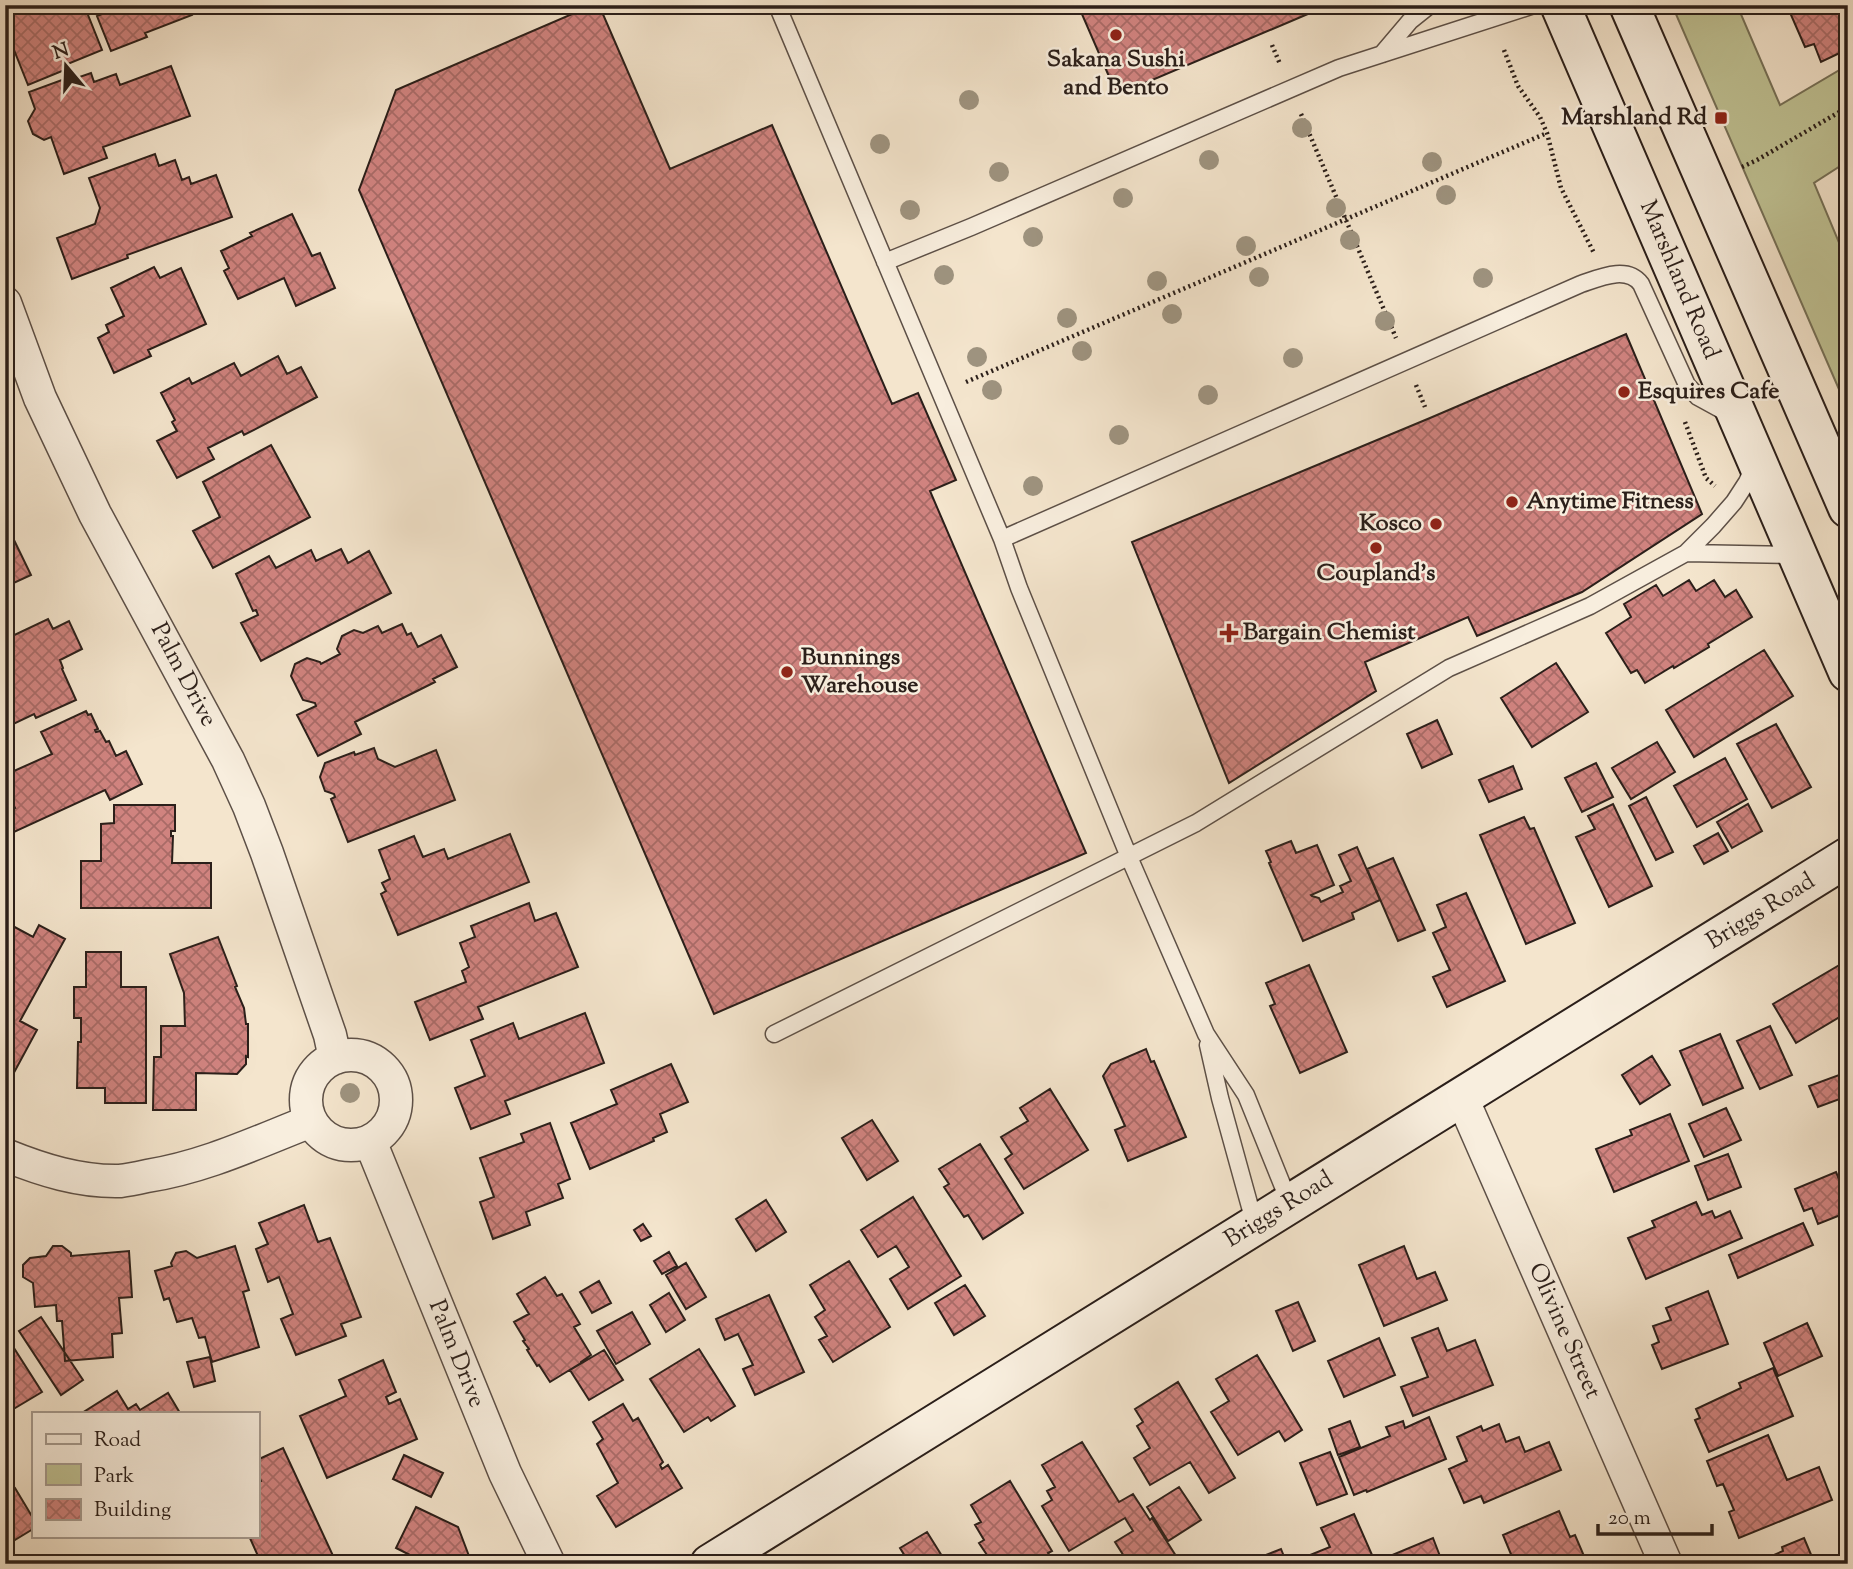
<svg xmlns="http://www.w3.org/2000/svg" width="1853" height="1569" font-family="'Sorts Mill Goudy',serif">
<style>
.park{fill:#c0c395;stroke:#767158;stroke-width:2}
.building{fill:url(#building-cross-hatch);stroke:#2b1f1a;stroke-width:2}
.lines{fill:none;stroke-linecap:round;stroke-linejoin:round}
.service-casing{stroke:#5d5047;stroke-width:19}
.minor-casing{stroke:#5d5047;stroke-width:35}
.secondary-casing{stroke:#2b1f1a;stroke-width:42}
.path{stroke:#2b1f1a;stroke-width:4.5;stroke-dasharray:2 3.5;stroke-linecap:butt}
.service{stroke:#f8eede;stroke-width:16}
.minor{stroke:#f8eede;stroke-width:32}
.secondary{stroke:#f8eede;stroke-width:38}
.tree{fill:#9e937f}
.poi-dot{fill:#8f2418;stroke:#f8eede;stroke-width:2.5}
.labels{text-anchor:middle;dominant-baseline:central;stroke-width:5;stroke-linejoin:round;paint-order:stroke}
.poi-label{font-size:24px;font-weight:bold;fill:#2b1f1a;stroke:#f8eede;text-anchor:start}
.street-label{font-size:24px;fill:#2b1f1a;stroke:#f8eede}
</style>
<defs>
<pattern id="building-cross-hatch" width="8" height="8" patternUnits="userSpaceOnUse" patternTransform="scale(1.75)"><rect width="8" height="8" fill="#d0837f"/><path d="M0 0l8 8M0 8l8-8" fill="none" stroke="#a96b67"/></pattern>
</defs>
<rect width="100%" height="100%" fill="#f4e5cd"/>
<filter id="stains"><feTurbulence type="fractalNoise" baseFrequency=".00286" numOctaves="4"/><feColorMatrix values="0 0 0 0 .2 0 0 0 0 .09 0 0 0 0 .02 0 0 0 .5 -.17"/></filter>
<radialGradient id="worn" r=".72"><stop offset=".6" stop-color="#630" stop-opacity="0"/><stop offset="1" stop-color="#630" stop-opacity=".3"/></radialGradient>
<path class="park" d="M1672,5h65l43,100 68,-40v96l-34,22 34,81v146z"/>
<path class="building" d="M5,5h27l3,6 10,-4 2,6 21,-8h16l18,45 -37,15 2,4 -39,16 -18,-45 -4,1 -1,-2z
M125,5h63l4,10 -47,18 2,4 -36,14 -14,-35z
M593,5h6l71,164 102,-44 120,279 26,-11 38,87 -26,11 156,362 -372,161 -355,-824 37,-100z
M1078,5h251l-212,90z
M1795,5h53v44l-27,13 -7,-18 -9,3 -17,-39z
M171,66l19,50 -87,31 4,11 -43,16 -13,-37 -7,3 -11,-6 -5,-13 7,-12 -6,-17 41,-15 1,3 20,-7 3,9 22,-8 4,11z
M155,154l4,12 16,-6 7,20 7,-3 2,7 25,-9 16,42 -105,38 1,3 -56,21 -15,-41 38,-14 5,-16 -11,-30z
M292,214l20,42 8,-3 15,35 -39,18 -12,-28 -46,21 -14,-28 5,-3 -8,-17 31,-15 -2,-3z
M154,267l6,11 21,-10 25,56 -58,26 3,6 -37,17 -16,-35 11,-6 -3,-7 18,-9 -13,-28z
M1626,334l76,180 -120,78 -105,44 -9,-19 -103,45 11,29 -147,92 -97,-241 298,-124z
M278,356l9,18 14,-7 16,30 -73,38 -2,-4 -34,17 6,11 -37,19 -20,-37 20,-10 -5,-9 3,-2 -14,-27 28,-15 3,6 42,-21 7,13z
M271,445l39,72 -97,51 -20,-37 27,-14 -17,-35z
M14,540l17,35 -26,12v-43z
M341,549l7,14 21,-12 22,42 -130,68 -20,-38 17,-8 -2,-5 -3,1 -17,-37 33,-18 7,12 35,-18 5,11z
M1689,580l7,11 18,-11 11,17 11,-7 16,27 -44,27 1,3 -35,21 -1,-2 -28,17 -8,-13 -6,3 -25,-40 25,-16 -7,-13 32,-19 7,11z
M48,619l5,10 16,-8 13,28 -22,11 3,8 -1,1 14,31 -40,18 -2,-4 -29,14v-74l9,-4 -6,-12z
M402,624l5,11 4,-2 7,14 23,-12 16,32 -24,12 2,3 -80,40 6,12 -43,22 -21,-41 19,-9 -1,-3 -12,-3 -12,-24 4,-12 12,-6 13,4 1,2 19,-10 -3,-5 5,-13 12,-6 9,3 15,-7 4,7z
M1764,650l29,46 -99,61 -28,-47z
M1556,663l32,49 -56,35 -31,-49z
M86,711l2,4 3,-1 7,15 -3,1 1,2 4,-1 6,11 3,-1 7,15 10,-5 16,33 -32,16 -5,-10 -91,42 -9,-20 10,-4 -10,-20v-13l47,-21 -11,-22z
M1437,720l15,34 -30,14 -15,-34z
M1776,724l35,63 -39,21 -35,-64z
M1657,742l18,30 -44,27 -19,-31z
M374,748l4,11 17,8 41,-17 19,50 -107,42 -17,-43 4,-2 -1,-3 -9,-3 -5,-14 5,-14 29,-11 1,3z
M1725,758l22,41 -50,28 -23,-41z
M1596,763l17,34 -31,15 -17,-34z
M1513,766l9,23 -33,13 -10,-22z
M1646,797l27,55 -17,8 -27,-54z
M1613,804l39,82 -43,21 -33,-70 19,-8 -7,-13z
M1748,804l14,27 -30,17 -15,-26z
M114,805h61v26h-4v5h2l-1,27h39v45h-130v-47h20v-37l13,-1z
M1524,817l6,12 4,-1 41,95 -49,21 -46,-109z
M1718,833l10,18 -24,13 -10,-18z
M510,834l19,48 -131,53 -17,-41 5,-3 -4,-8 8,-4 -11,-29 35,-14 9,21 21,-8 4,10z
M1291,841l5,12 21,-8 17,40 -23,10 1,1 7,2 2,4 22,-10 -3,-6 11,-5 -12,-26 18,-8 23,53 -28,13 2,6 -51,22 -34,-78 2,-1 -5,-11z
M1393,858l32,72 -27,11 -31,-72z
M1466,893l39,88 -58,26 -14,-30 17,-7 -17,-37 13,-6 -9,-22z
M529,903l6,18 21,-8 22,54 -100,40 5,12 -53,21 -15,-38 51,-20 -4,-11 7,-4 -9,-24 15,-6 -4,-11z
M9,924l24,13 6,-12 26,14 -45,82 17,9 -27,50 -5,-2v-148z
M218,937l19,49 -2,1 9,21 2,16h2v33l-2,-1v8l-9,10 -41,-1v37h-43l1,-53h7v-31h24l-1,-33 -14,-39z
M86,952h35v35h25v116h-41v-15h-28l1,-46h3v-24h-7v-31h12z
M1848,960v52l-52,31 -23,-39z
M1309,965l38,87 -47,21 -30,-67 5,-2 -9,-21z
M585,1013l19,50 -99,38 5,13 -39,15 -16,-41 30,-12 -14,-36 42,-17 6,16z
M1770,1026l22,49 -32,14 -23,-48z
M1720,1034l23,54 -40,17 -23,-54z
M1146,1049l5,13 3,-1 32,76 -58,24 -13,-31 10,-4 -22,-50 8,-12z
M1652,1056l18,29 -30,19 -18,-29z
M671,1064l17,38 -28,12 7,18 -14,6 1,3 -64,28 -19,-46 46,-19 -6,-14z
M1839,1075l1,4 4,-2 4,9 -2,4 2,6 -30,11 -9,-21z
M1050,1089l38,61 -64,39 -19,-30 7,-5 -11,-17 27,-16 -8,-13z
M1726,1108l15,32 -37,17 -15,-33z
M1670,1114l19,47 -75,31 -18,-43 36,-14 -2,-5z
M872,1120l26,41 -31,19 -25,-42z
M550,1123l20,56 -12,5 5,14 -37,14 4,13 -37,14 -13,-37 14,-5 -14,-39 44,-16 -3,-8z
M980,1144l43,69 -40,26 -15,-24 -4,2 -20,-30 5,-3 -10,-15z
M1728,1154l13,33 -33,13 -13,-34z
M1836,1172l12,29v11l-30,12 -6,-16 -8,3 -9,-22z
M913,1197l48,79 -53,33 -18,-30 19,-12 -13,-21 -18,11 -17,-27z
M766,1200l20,32 -30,19 -20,-32z
M1696,1202l6,13 10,-4 3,7 15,-7 12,27 -96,41 -18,-41 27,-11 -3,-6z
M304,1205l14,37 12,-4 31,79 -20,7 5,12 -50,19 -15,-36 12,-5 -14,-37 -11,5 -12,-33 12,-5 -9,-21z
M1803,1223l10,22 -75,33 -9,-23z
M643,1224l8,12 -10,5 -7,-11z
M53,1246h9l9,7v3l58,-5 3,46 -13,1 3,35 -10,1 1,23 -48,4 -3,-40h-5l-1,-16 -21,2 -2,-24 -10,-6v-12l7,-7 16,-2z
M235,1246l14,44 -6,2 16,55 -47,15 -7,-25 -6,1 -7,-20 -15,4 -8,-24 -5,2 -9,-29 17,-5 -1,-3 5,-10 10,-2 11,7z
M1404,1246l13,33 18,-7 12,28 -63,26 -25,-61z
M669,1252l8,14 -15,8 -8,-13z
M849,1261l41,66 -57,35 -14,-22 8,-4 -12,-19 10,-7 -15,-25z
M686,1263l20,34 -20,12 -20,-34z
M545,1277l12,19 5,-2 18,30 -6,3 17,28 -10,7v1l-31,19 -11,-17 -2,1 -10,-16 2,-1 -6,-8 2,-1 -11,-18 15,-8 -12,-20z
M599,1281l12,22 -19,10 -12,-21z
M965,1285l20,31 -31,19 -19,-32z
M1708,1291l20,53 -66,25 -10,-24 7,-3 -6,-16 18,-6 -5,-12z
M669,1293l16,27 -19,12 -16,-27z
M769,1295l35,77 -49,23 -12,-26 10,-4 -15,-31 -13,6 -9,-21z
M1298,1302l17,39 -22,10 -17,-40z
M632,1312l18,32 -34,20 -19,-33z
M41,1317l42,63 -22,15 -42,-64z
M1807,1323l15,33 -44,20 -14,-33z
M1438,1328l9,23 28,-11 18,45 -80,31 -12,-29 27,-10 -16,-39z
M5,1334l37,58 -37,22z
M1379,1338l16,37 -51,22 -16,-36z
M699,1349l36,57 -24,15 -3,-4 -24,15 -34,-53z
M604,1350l19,30 -34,20 -19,-30z
M1257,1355l45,75 -17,11 -6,-10 -41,24 -27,-43 18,-11 -13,-22z
M210,1357l5,24 -21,6 -7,-25z
M383,1360l13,32 -10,5 3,7 11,-5 17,40 -90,39 -27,-62 46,-20 -7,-16z
M1773,1368l20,48 -84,36 -14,-32 5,-2 -4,-9 45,-21 -2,-5z
M1178,1382l57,96 -26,15 -19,-31 -40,23 -16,-27 16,-10 -13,-22 6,-4 -8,-13z
M117,1391l11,18 8,-5 4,6 28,-17 12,20h-98z
M623,1404l10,17 5,-3 25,44 -3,3 2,4 6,-4 14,23 -66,39 -19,-31 21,-13 -21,-39 6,-5 -10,-17z
M1429,1417l17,42 -79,33 -1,-2 -12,5 -15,-38 51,-21 -4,-9 17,-6 2,7z
M1350,1421l10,26 -22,8 -9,-26z
M1499,1424l7,18 13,-5 6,15 24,-10 12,28 -77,33 -3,-7 -17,7 -15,-34 18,-8 -10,-24 24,-11 2,5z
M1768,1435l19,45 32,-13 13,33 -93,38 -10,-26 5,-2 -11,-26 -6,2 -10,-25z
M1082,1442l37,60 14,-8 17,26 2,-2 24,38 -13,8h-34l-14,-22 18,-11 -8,-13 -56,33 -27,-45 10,-6 -5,-9 8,-4 -13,-22z
M283,1448l52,112 -8,4h-62l-4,-9 -3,1 -9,-20h8v-53l4,-2 -4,-8v-13z
M1330,1452l17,42 -30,11 -17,-42z
M404,1455l39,18 -12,24 -38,-18z
M1010,1481l42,70 -4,2 7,11 -73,-1 7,-5 -10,-15 5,-3 -9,-15 6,-3 -10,-17z
M1179,1487l22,33 -33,21 -21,-34z
M15,1488l18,30v11l-28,17v-52z
M416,1507l42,20 14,37h-49l-1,-3 -26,-13z
M1559,1511l11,26 5,-2 12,28 -72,1 -12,-29z
M1354,1514l22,50h-62l-4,-9 20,-8 -9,-19z
M927,1532l20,32h-44l5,-3 -8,-13z
M1433,1538l10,26h-55l-3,-6z
M1804,1538l11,26h-56l-1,-2 25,-11 -1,-4z
M1281,1549l6,15h-38l-1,-2z"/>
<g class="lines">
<g class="service-casing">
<path id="service" d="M777,5l225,534 17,49 110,269 77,177 40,61 44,109
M1382,54l28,-33 20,-16
M885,262l86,-35 368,-159 195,-63
M1002,539l579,-255c18,-6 46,-19 60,0l46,101 11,12 31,17
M1686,553l109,2
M774,1034l422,-211 253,-155 141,-62 96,-53 27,-27 21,-24 13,-20 8,-18
M1208,1045l12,53 35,127"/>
</g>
<g class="minor-casing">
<path id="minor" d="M5,303l35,95 55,116 133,246 21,46 18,47 63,182 5,23
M306 1100a45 45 0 1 1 90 0a45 45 0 1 1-90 0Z
M1462,1098l204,466
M370,1141l135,332 44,91
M5,1155c37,15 75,27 115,26 9,-1 18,-3 27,-5 58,-9 110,-34 164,-55"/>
</g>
<g class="secondary-casing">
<path id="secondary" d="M1560,5l288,667
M1629,5l219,503
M710,1564l1138,-707"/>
</g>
<path class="path" d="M1272,45l8,19
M1504,50l14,36 22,31 7,16 14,55 33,65
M1301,114l95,224
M1742,167l15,-7 91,-53
M966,382l581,-249
M1416,385l9,22
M1685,422l21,56 9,8
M5,1116l2,-4"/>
<use href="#service" class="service"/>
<use href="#minor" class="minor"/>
<use href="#secondary" class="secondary"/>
</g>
<g class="tree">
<circle cx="969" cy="100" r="10"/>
<circle cx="1302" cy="128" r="10"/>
<circle cx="880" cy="144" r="10"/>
<circle cx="1209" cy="160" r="10"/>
<circle cx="1432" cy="162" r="10"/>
<circle cx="999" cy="172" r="10"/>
<circle cx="1446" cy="195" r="10"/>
<circle cx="1123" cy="198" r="10"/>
<circle cx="1336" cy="208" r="10"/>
<circle cx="910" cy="210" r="10"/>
<circle cx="1033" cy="237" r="10"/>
<circle cx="1350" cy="240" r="10"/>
<circle cx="1246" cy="246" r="10"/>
<circle cx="944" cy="275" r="10"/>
<circle cx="1259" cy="277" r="10"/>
<circle cx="1483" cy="278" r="10"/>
<circle cx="1157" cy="281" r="10"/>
<circle cx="1172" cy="314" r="10"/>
<circle cx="1067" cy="318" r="10"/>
<circle cx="1385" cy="321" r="10"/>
<circle cx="1082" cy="351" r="10"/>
<circle cx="977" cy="357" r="10"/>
<circle cx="1293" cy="358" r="10"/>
<circle cx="992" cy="390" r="10"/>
<circle cx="1208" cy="395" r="10"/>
<circle cx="1119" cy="435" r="10"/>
<circle cx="1033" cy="486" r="10"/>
<circle cx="350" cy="1093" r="10"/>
</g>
<g class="poi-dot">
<circle cx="1116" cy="35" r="7"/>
<rect x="1714" y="111" width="14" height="14" rx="3.5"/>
<circle cx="1624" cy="392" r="7"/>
<circle cx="1512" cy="502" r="7"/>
<circle cx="1436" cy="524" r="7"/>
<circle cx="1376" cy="548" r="7"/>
<path d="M1225.5 622.5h7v7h7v7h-7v7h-7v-7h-7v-7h7z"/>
<circle cx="787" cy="672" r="7"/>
</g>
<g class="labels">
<g class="poi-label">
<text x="1116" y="60" text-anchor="middle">Sakana Sushi<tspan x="1116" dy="28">and Bento</tspan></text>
<text x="1707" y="118" text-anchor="end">Marshland Rd</text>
<text x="1638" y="392">Esquires Cafe</text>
<text x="1526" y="502">Anytime Fitness</text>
<text x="1422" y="524" text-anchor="end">Kosco</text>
<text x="1376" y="574" text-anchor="middle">Coupland's</text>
<text x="1243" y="633">Bargain Chemist</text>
<text x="801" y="658">Bunnings<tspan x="801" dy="28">Warehouse</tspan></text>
</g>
<g class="street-label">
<text transform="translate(1679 280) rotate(67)">Marshland Road</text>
<text transform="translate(183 675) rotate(62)">Palm Drive</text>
<text transform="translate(1761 912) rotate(-32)">Briggs Road</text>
<text transform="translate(1279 1210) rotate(-32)">Briggs Road</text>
<text transform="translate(1564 1331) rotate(66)">Olivine Street</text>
<text transform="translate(456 1354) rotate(68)">Palm Drive</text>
</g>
</g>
<rect width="1853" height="1569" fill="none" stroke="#f4e5cd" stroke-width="28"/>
<rect x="7" y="7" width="1839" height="1555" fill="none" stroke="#2b1f1a" stroke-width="3.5"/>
<rect x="14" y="14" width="1825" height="1541" fill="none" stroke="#2b1f1a" stroke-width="2"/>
<rect x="32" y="1412" width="228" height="126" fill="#f8eede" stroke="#a69b90" stroke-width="2"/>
<rect x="46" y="1434" width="35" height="10" fill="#f8eede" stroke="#a69b90" stroke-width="2"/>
<text x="94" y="1446" font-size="21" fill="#2b1f1a">Road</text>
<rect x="46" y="1464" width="35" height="21" fill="#c0c395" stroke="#a69b90" stroke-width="2"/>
<text x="94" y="1482" font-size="21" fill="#2b1f1a">Park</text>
<rect x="46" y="1499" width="35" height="21" fill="url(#building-cross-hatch)" stroke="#a69b90" stroke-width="2"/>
<text x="94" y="1516" font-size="21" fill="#2b1f1a">Building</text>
<g transform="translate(66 66) rotate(341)" stroke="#f8eede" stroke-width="5" paint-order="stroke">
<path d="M0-5L12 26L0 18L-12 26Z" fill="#2b1f1a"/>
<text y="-10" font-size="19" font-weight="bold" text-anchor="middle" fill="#2b1f1a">N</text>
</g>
<path d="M1598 1524v10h114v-10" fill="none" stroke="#2b1f1a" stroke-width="3.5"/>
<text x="1608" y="1524" font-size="21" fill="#2b1f1a" stroke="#f8eede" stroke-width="5" paint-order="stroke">20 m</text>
<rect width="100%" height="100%" filter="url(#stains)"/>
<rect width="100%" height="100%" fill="url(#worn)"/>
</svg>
